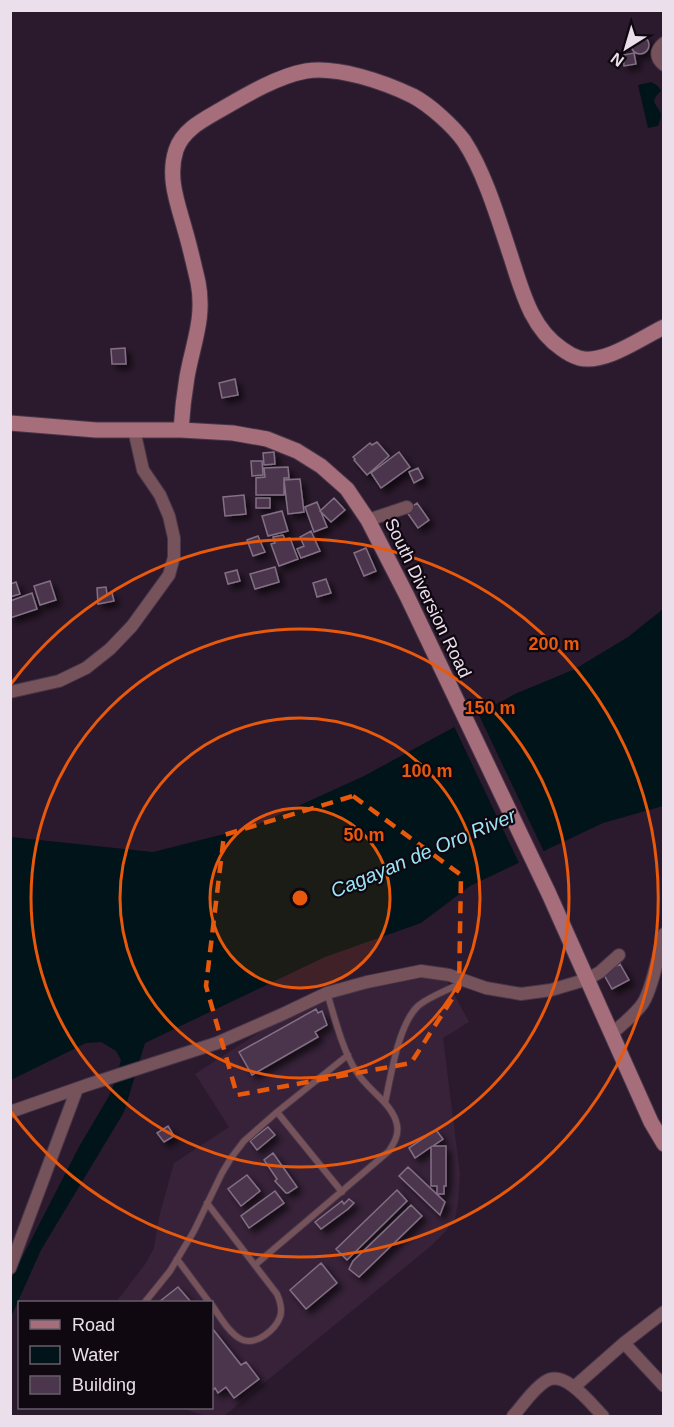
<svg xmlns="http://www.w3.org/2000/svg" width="674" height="1427" font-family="Arial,sans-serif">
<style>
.built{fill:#372239}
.water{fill:#011419}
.pier{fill:#2b1a2d}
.building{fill:#4b364d;stroke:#836f85;stroke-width:1.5;filter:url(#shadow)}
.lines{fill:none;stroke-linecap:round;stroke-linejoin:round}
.lane-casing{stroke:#463648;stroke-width:8}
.street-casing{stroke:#463648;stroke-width:14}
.secondary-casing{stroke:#463648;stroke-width:17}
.lane{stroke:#76525a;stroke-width:6}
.street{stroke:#76525a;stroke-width:12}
.secondary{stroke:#a66e7a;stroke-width:15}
.marked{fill:none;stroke:#e8590c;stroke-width:4.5;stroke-dasharray:12 8;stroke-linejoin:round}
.ring{fill:none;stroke:#e8590c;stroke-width:3}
.labels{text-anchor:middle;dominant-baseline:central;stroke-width:4.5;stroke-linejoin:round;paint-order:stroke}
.street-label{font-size:18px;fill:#eadfeb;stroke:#0f0810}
.water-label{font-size:20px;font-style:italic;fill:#99e5f6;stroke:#0f0810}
.centre{fill:#e8590c;stroke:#0f0810;stroke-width:3}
.ring-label{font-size:18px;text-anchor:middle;font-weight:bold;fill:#e8590c;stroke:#0f0810;stroke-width:4.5;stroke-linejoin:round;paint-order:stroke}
</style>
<defs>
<filter id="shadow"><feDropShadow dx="5" dy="5" stdDeviation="3" flood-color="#0009"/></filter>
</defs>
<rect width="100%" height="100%" fill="#2b1a2d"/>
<path class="built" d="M442,972l27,50 -26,16 17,136 -2,29 -3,16 -10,13 -13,13 -208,171h-18l-25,-8h31v-106h-96l30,-39 8,-15 5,-31 15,-54 55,-36 -34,-53 71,-46 73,-34z"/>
<path class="water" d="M651,82l7,4 3,5c-14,13 -2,13 0,24 0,3 -2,8 -3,11l-10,2 -10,-43z
M663,609v197l-60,17 -133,63 -49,37 -96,34 -180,86 -21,69 -83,138 -30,67v-38l69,-134 29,-49 7,-17 5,-19 -5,-9 -15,-9 -15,1 -75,37v-243l142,15 99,-25 112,-51 151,-82 60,-25 53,-32z"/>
<path class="pier" d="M477,711l68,143 -25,11 -67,-141z"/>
<path class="building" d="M631 45a9 9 0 1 1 18 0a9 9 0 1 1-18 0Z
M634,53l2,11 -12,2 -1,-11z
M125,348l1,16h-14l-1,-15z
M235,379l3,16 -16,3 -3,-15z
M377,442l12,14 -22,19 -13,-15 1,-1 -2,-2 17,-14 2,2z
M274,452l1,12 -11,1 -1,-12z
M399,452l11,15 -29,21 -10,-15z
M251,461h11l1,14 -11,1z
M288,467l1,11h-5v17h-28v-17l9,-1 -1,-9z
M418,468l5,10 -9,5 -5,-11z
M300,479l4,33 -16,2 -4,-34z
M244,495l2,19 -21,2 -2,-19z
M256,498h14v10h-14z
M334,498l11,12 -14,12 -11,-11z
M317,502l10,25 -13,5 -9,-25z
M417,503l12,17 -11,8 -12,-17z
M282,511l6,20 -20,5 -6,-20z
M311,531l9,20 -19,7 -4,-9 7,-3 -4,-9z
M283,535l2,4 5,-1 8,21 -19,7 -8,-22 4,-1 -2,-6z
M258,536l7,16 -12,4 -6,-16z
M366,548l10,23 -12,5 -10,-23z
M275,567l4,15 -24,7 -5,-15z
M237,570l3,11 -12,3 -3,-11z
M326,579l5,14 -14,4 -4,-14z
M50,581l6,19 -16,5 -6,-19z
M16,582l4,12 -10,3v-13z
M106,587l1,7 5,-1 2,8 -16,3 -1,-16z
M32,593l5,16 -27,9v-17z
M620,964l9,16 -17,9 -9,-16z
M316,1009l2,4 4,-2 5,14 -12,7 3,5 -66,38 -13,-23z
M168,1126l6,10 -10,6 -7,-9z
M268,1127l7,8 -18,15 -7,-9z
M436,1130l7,9 -10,7h13v40h-2v8h-7v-8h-6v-39l-16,11 -6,-10z
M273,1153l24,34 -9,6h-2l-11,-12 2,-2 -13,-19z
M408,1167l37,35 -5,13 -41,-39z
M247,1175l13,16 -19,15 -13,-17z
M397,1190l10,11 -60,59 -11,-11z
M275,1191l9,12 -35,25 -8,-12z
M349,1199l5,4 -6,6 -27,20 -6,-7 27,-21 2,3z
M411,1205l11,11 -63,61 -10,-8 4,-8z
M321,1263l16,20 -31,26 -16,-19z
M178,1287l13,15h-32z
M212,1328l29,37 5,-3 13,17 -25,19 -8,-11 -8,6 -3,-5 -2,2 -1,-2z"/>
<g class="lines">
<g class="lane-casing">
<path id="lane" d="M385,1103c6,-27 13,-78 33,-97 10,-9 34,-18 46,-24
M277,1112l65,80
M207,1203l70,91c3,7 6,15 3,23 -5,13 -23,28 -37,23 -12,-4 -24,-24 -31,-35
M177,1259l32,43
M255,1265l134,-114c5,-8 10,-16 8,-26 -4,-22 -30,-35 -41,-54 -14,-22 -21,-53 -29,-78
M145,1302l25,-31 24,-40 28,-58 9,-15 13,-17 33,-29 71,-57"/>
</g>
<g class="street-casing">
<path id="street" d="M664,43c-9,7 -9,15 0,22
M368,520l39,-13
M10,692l49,-11 27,-13 24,-19 22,-23 37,-51 5,-18v-19l-5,-22 -9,-21 -17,-25 -9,-40
M612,1034c9,-9 24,-20 31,-31 10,-16 15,-49 21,-69
M10,1112l77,-27 130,-42 66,-29 44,-21 40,-11 54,-11 28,4 37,13 35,6 30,-4 37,-11 12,-7 19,-17
M10,1268l67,-179
M624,1343l40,43
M574,1387l50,-44 40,-31
M513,1416c10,-11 20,-27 33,-35 19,-12 45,23 57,35"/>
</g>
<g class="secondary-casing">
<path id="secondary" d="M10,423l86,7h85l52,3 34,6 30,12 24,15 26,23 21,31 39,76 142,298 102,228 13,22
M181,430c1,-17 3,-35 6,-53 6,-34 18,-59 11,-95 -4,-17 -8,-35 -13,-52 -7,-26 -18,-52 -9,-80 7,-21 29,-31 46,-41 24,-14 56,-33 84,-38 32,-5 78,11 107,25 17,9 40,30 51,45 21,32 35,80 47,116 11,34 20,71 51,92 4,3 11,7 17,9 25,7 62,-20 85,-31"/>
</g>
<use href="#lane" class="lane"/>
<use href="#street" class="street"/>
<use href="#secondary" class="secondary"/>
</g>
<path class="marked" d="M353,796l108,79 -2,113 -48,75 -174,32 -31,-109 18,-151z"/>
<circle cx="300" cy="898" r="90" fill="#e8590c" fill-opacity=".12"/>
<g class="ring">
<circle cx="300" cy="898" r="90"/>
<circle cx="300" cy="898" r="180"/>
<circle cx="300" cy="898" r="269"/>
<path d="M11 684A359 359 0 1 1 11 1112"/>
</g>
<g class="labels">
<g class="street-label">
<text transform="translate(428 598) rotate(64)">South Diversion Road</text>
</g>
<g class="water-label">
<text transform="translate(423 853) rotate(-23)">Cagayan de Oro River</text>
</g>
</g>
<circle cx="300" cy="898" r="9" class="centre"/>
<g class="ring-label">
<text x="554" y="650">200 m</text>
<text x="490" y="714">150 m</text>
<text x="427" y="777">100 m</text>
<text x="364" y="841">50 m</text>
</g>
<rect width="674" height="1427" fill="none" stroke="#eadfeb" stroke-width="24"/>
<rect x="18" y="1301" width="195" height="108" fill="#0f0810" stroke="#675e68" stroke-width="1.5"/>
<rect x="30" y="1320" width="30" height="9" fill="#a66e7a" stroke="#675e68" stroke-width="1.5"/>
<text x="72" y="1331" font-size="18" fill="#eadfeb">Road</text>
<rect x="30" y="1346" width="30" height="18" fill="#011419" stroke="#675e68" stroke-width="1.5"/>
<text x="72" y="1361" font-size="18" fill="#eadfeb">Water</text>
<rect x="30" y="1376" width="30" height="18" fill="#4b364d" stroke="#675e68" stroke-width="1.5"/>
<text x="72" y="1391" font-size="18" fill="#eadfeb">Building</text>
<g transform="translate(626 48) rotate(217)" stroke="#0f0810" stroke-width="4.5" paint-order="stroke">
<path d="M0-4.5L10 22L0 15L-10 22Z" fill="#eadfeb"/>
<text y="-9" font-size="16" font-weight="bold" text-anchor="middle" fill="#eadfeb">N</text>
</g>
</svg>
